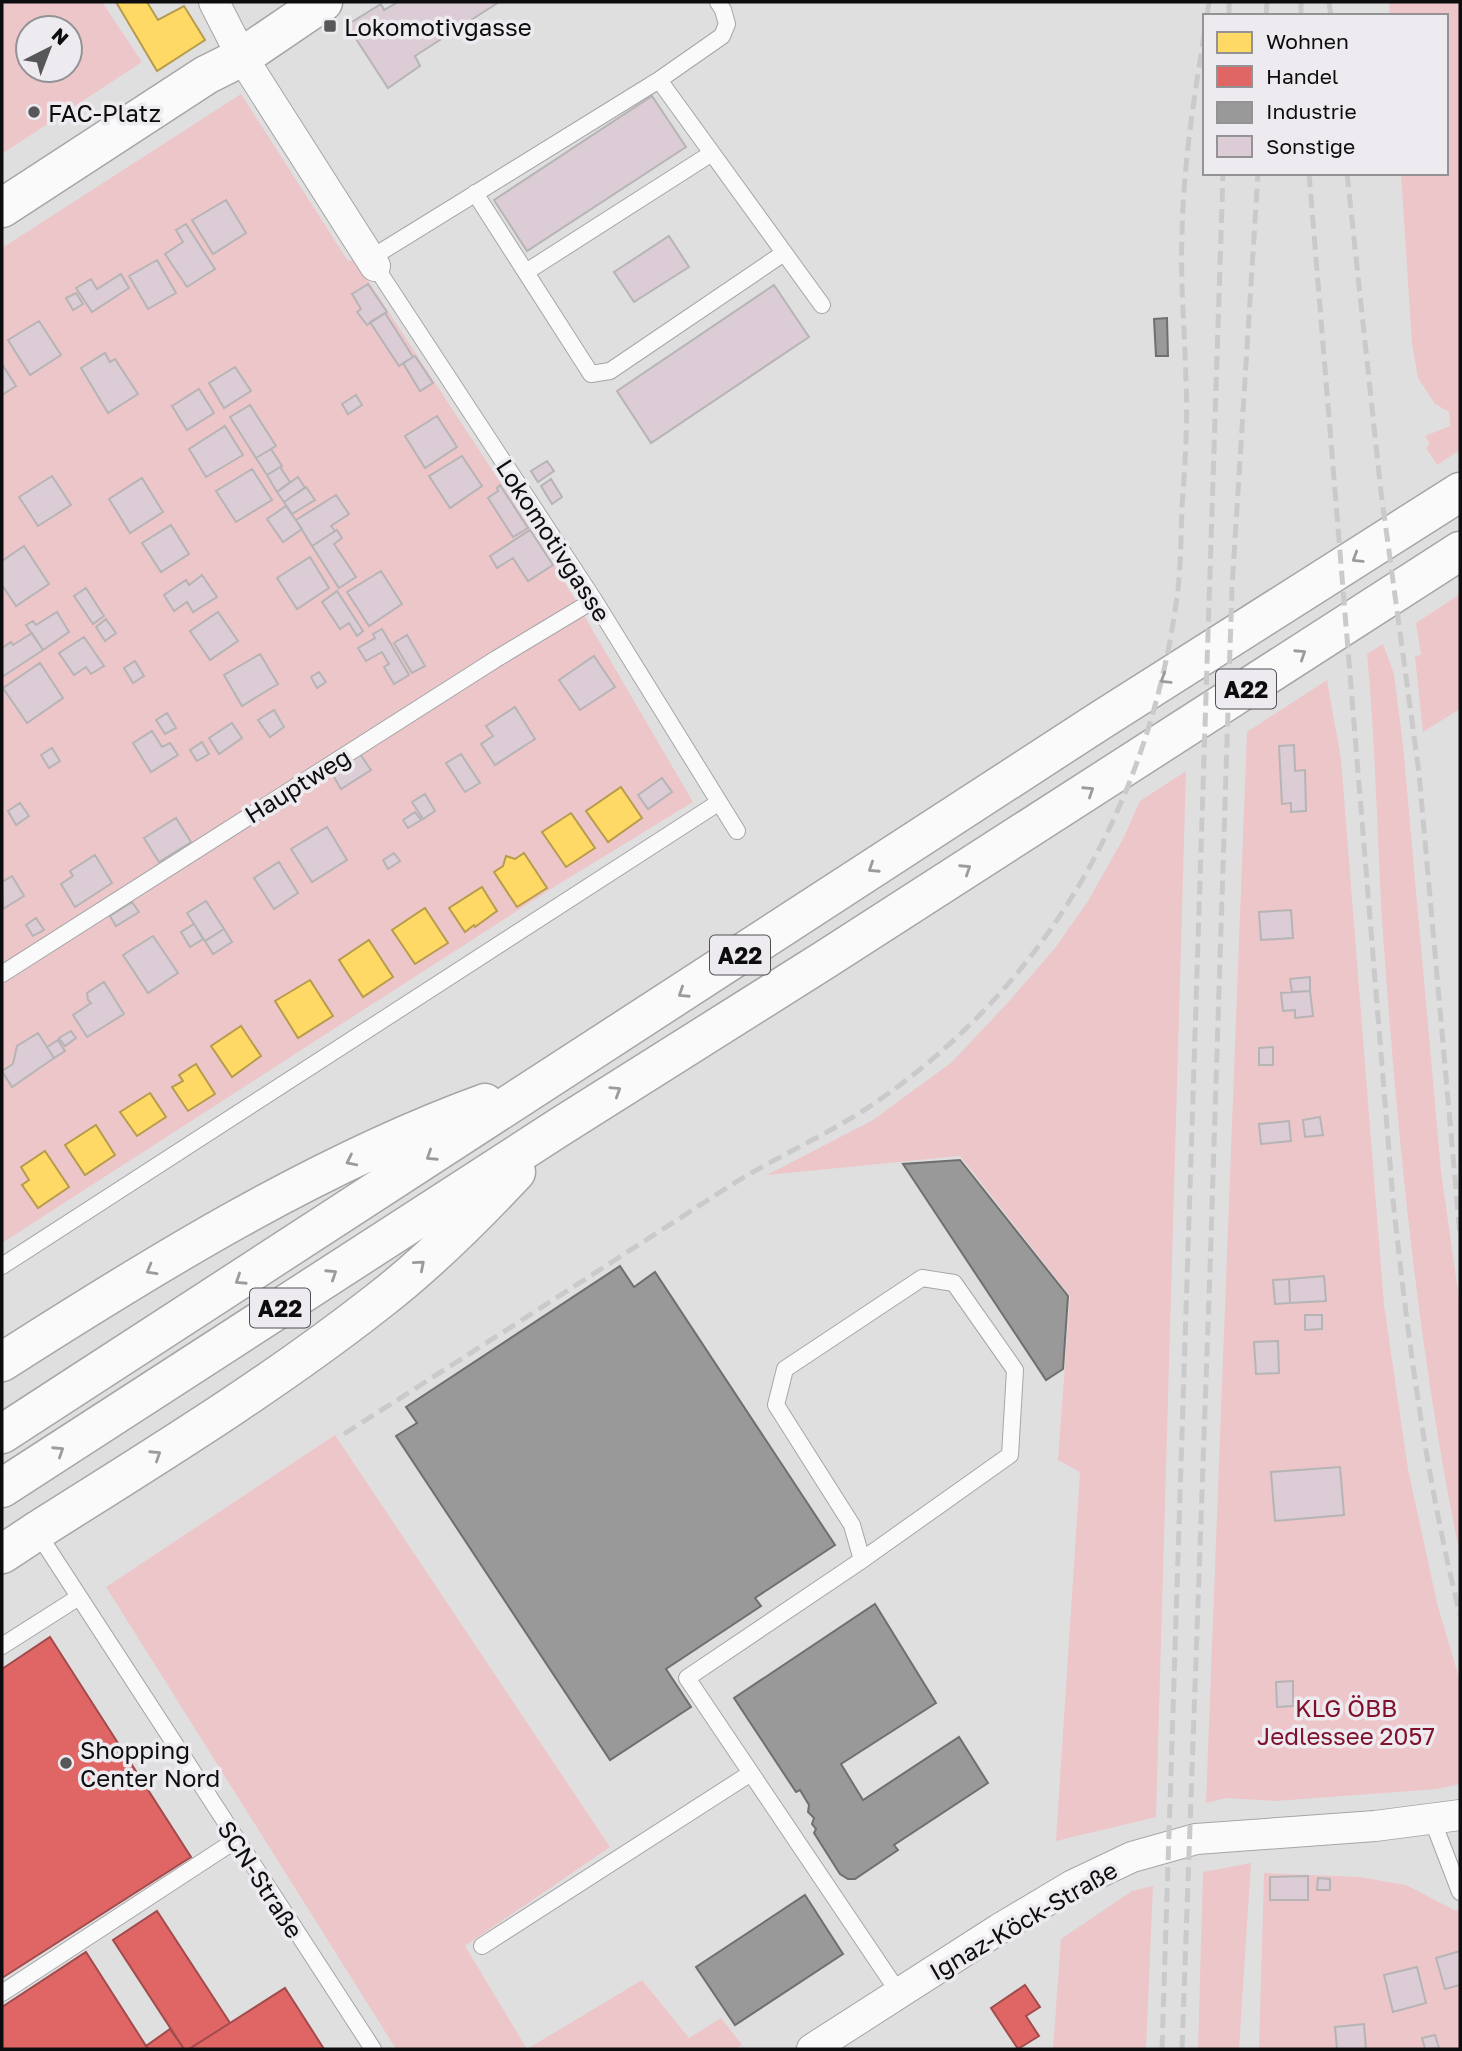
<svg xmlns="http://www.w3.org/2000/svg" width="1462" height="2051" font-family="'Golos Text',sans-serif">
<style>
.green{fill:#edc6c9;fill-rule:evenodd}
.homes{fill:#ffd966;stroke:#b69c4c;stroke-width:2}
.shops{fill:#e06666;stroke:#a14b4c;stroke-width:2}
.industry{fill:#999;stroke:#6f6f6f;stroke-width:2}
.building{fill:#dcccd5;stroke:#b6b4b5;stroke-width:2}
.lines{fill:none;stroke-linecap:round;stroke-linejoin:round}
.lane-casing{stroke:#a6a5a7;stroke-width:18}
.street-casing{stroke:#a6a5a7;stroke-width:32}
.secondary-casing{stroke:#a6a5a7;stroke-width:41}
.primary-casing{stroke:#a6a5a7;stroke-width:41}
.highway-casing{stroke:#a6a5a7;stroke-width:41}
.lane{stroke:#fafafa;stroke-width:16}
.street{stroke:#fafafa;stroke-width:30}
.secondary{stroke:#fafafa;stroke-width:38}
.primary{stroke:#fafafa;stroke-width:38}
.highway{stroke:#fafafa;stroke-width:38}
.rail{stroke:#cbcacb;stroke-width:5;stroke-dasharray:14 7;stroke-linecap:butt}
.oneway{stroke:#9b9b9c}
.poi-dot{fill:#575658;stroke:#edebef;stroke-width:2.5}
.labels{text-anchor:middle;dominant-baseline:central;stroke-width:7;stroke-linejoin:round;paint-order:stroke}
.shield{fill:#edebef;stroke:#504f52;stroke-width:2}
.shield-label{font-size:23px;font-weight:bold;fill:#0d0c0e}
.poi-label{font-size:24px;fill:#0d0c0e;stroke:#edebef;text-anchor:start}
.street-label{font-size:24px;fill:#0d0c0e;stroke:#edebef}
.park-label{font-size:24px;fill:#80112c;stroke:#edebef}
</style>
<rect width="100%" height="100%" fill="#e0dfe0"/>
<path class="green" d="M2,2h100l40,60 -140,92zM70,28v42h-42v-42z
M1389,2h71v448l-23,15 -11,-17 4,-4 -5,-8 25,-10 -1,-14 -14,-8 -17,-26 -6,-34 -11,-171h45v-157h-56z
M241,94l107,167 6,-2 203,310 136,233 -139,85 -552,356v-995z
M1460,594v115l-37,23 -8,-76 6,-1 -5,-32z
M1383,644l11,30 9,71 38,426 19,135v249c-42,-204 -62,-412 -77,-620 -6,-93 -7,-187 -16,-281z
M1327,680l14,79 43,546 24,164 29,134 23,78v103l-23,5 -161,12 -50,-3 -20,5 41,-1071z
M1186,771l-30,1046 -100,24 24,-369 -22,-12 12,-164 -110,-140 -193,19 106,-55 79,-58 60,-64 43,-50 33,-47 36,-64 16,-36z
M335,1435l275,412 -145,99 62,103 115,-69 47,58 32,-20 21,27 -7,4h-339l-290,-462z
M1251,1863l-12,186h-41l5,-177z
M1264,1873l95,4 47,8 50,26 4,-3v141h-201z
M1153,1886l-7,163h-93l8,-110 71,-48z"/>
<path class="homes" d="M116,2h31l11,18 26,-14 21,34 -48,31z
M621,787l21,31 -34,24 -22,-31z
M571,813l24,35 -29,19 -24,-35z
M524,853l23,35 -30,19 -23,-35 9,-6 3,-10 9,3z
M482,887l15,24 -22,16 -1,-2 -9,7 -16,-24z
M425,908l23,35 -33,21 -23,-34z
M369,940l24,37 -30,20 -24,-37z
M310,980l23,36 -35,22 -23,-37z
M241,1026l20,30 -29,21 -21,-31z
M196,1064l19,30 -27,17 -16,-24 11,-6 -4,-6z
M150,1093l16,24 -29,19 -17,-24z
M96,1125l19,30 -30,20 -20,-30z
M45,1151l24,36 -31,21 -16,-23 7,-5 -8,-13z"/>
<path class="shops" d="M50,1637l141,220 -189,121v-309z
M157,1911l73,112 -41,26h-5l-71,-109z
M86,1952l62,97h-146v-42z
M1025,1985l15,22 -14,9 13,20 -21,13 -27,-41z
M285,1988l39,61h-135l41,-26z
M170,2029l14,20h-36l-2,-3z"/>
<path class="industry" d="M1167,318l1,38h-12l-2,-37z
M960,1160l108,136 -5,73 -17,11 -143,-216z
M620,1266l14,21 21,-15 180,273 -80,53 6,8 -95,63 25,38 -81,53 -214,-324 21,-13 -11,-16z
M875,1604l61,99 -95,61 22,36 96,-63 29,46 -94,62 4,5 -43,29h-7l-8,-5 -26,-41 2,-4 -4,-5 2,-6 -6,-6 1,-7 -9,-15 -4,2 -62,-94z
M805,1895l38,59 -108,71 -39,-58z"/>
<path class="building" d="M398,2h101l-84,54 5,10 -32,22 -41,-63 34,-21 3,6z
M652,96l34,51 -159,104 -33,-51z
M226,200l20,33 -33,21 -21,-34z
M186,224l29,45 -28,18 -22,-33 18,-12 -7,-12z
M669,236l20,31 -55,35 -20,-30z
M157,260l19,33 -28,16 -19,-33z
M121,274l8,14 -37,24 -16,-24 15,-9 6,10z
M368,284l19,28 -20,13 -10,-13 4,-3 -9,-15z
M774,285l35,52 -158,106 -34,-52z
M76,293l7,11 -10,6 -7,-12z
M385,313l28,44 -14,9 -29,-44z
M39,321l22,34 -31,20 -22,-35z
M105,353l5,9 5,-3 23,35 -30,19 -27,-45z
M415,356l18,27 -13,8 -17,-28z
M2,364l14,22 -14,9z
M235,367l16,24 -27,17 -15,-25z
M199,389l15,24 -27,17 -15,-24z
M356,395l6,10 -14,9 -6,-10z
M250,405l26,41 -20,12 -26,-41z
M437,416l20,31 -32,21 -20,-32z
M225,426l18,29 -37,22 -17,-28z
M271,449l11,17 -15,9 -11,-17z
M462,456l20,30 -32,22 -21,-32z
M547,461l7,10 -16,11 -7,-11z
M280,467l10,15 -13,10 -10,-17z
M252,469l20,31 -36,22 -20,-31z
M52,476l19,29 -33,21 -19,-29z
M298,477l7,11 -21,14 -7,-10z
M142,478l21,34 -33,21 -21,-34z
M551,479l11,18 -10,7 -11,-18z
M500,485l28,43 -15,9 -25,-39 10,-7 -1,-3z
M306,487l9,13 -23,14 -8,-12z
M336,495l13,19 -18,12 4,5 -23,15 -16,-26z
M286,506l16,23 -19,13 -16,-23z
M171,525l18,29 -28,18 -19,-29z
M337,530l5,8 -8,6 22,33 -17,11 -27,-42z
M530,530l23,35 -25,16 -15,-23 -16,10 -7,-12z
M24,546l25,38 -33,22 -14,-21v-24z
M310,557l19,31 -32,21 -20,-31z
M381,571l21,33 -33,22 -22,-34z
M202,575l15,22 -24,15 -6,-10 -13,9 -10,-16 22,-15 3,5z
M86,588l18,28 -11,8 -19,-28z
M337,591l26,40 -6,5 -8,-13 -9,6 -18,-27z
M57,612l12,20 -26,18 -17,-25 7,-4 3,4z
M218,612l20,29 -28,19 -20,-29z
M106,619l10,14 -11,8 -9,-14z
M382,629l27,46 -15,9 -10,-17 5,-3 -7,-12 -16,9 -8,-13 17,-10 -2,-4z
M32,633l11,17 -41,27v-29l9,-6 2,3z
M407,635l18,31 -13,7 -18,-30z
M84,637l20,29 -13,8 -5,-7 -12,8 -15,-22z
M260,654l18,30 -36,22 -18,-31z
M594,656l21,31 -35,23 -21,-30z
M135,661l9,15 -11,7 -9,-15z
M40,663l23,35 -36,25 -24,-35z
M319,672l7,10 -9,6 -6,-11z
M515,707l20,32 -40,26 -14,-21 12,-8 -7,-10z
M274,710l10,17 -14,10 -12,-17z
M167,713l9,15 -11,6 -9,-14z
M232,723l10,15 -23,16 -10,-16z
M152,731l10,16 8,-4 8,12 -27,17 -18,-29z
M202,742l7,12 -12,7 -7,-11z
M1294,745l1,26 10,-1 1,41 -15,1v-9l-9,1 -3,-58z
M52,748l8,13 -11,7 -8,-13z
M360,754l11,16 -30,19 -10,-17z
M461,754l19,29 -15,9 -19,-29z
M662,778l10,14 -24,17 -10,-14z
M425,794l10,17 -12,8 -11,-17z
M20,803l9,13 -13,9 -8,-14z
M415,812l6,8 -13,8 -5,-8z
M176,818l15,24 -32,20 -15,-24z
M327,827l20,33 -35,22 -21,-33z
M394,853l6,8 -12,8 -5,-9z
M95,855l17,28 -37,24 -14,-23 12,-8 -3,-5z
M279,862l19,31 -24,16 -20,-31z
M12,876l12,20 -21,13 -1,-27z
M206,901l18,28 -19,12 -18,-28z
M132,902l7,10 -23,14 -6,-10z
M1291,910l2,28 -32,2 -2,-28z
M36,918l8,12 -11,6 -7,-11z
M194,924l9,15 -13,8 -9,-15z
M224,929l8,13 -19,12 -8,-13z
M153,936l25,37 -30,20 -25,-38z
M1310,977v14l-18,1 -2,-13z
M104,982l20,32 -37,23 -14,-22 18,-12 -3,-3 -1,-7z
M1310,991l3,25 -18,2v-8l-12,1 -2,-18z
M71,1031l5,7 -11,8 -6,-8z
M38,1033l16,25 -42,29 -10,-16 11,-7 4,-18z
M58,1040l7,11 -11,7 -7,-11z
M1273,1047v18h-14v-17z
M1320,1117l3,18 -18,2 -2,-17z
M1289,1121l2,20 -30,3 -2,-20z
M1324,1276l2,25 -36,2 -1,-24z
M1289,1279l1,24 -15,1 -2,-24z
M1305,1315h17v14l-17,1z
M1278,1341l1,32 -23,1 -2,-32z
M1340,1467l4,48 -69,6 -4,-49z
M1293,1681v25l-16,1 -1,-25z
M1308,1876v24h-38v-23z
M1318,1878l12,1v11h-13z
M1460,1951v34l-15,4 -9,-31z
M1417,1967l9,36 -33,9 -9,-37z
M1364,2024l2,25h-29l-2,-22z
M1435,2035l4,13 -14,1 -3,-11z"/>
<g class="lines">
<g class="lane-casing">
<path id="lane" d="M659,80l163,225
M475,193l116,181 19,-3 174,-118
M371,258l288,-178 63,-44 5,-12 -4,-14 -5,-8
M375,266l219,334 143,231
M526,272l186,-119
M2,974l494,-315 98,-59
M2,1266l716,-463
M37,1532l336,517
M862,1560l148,-105 5,-85 -61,-87 -32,-5 -137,91 -9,36 76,120 10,35 -175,118 212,315
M2,1646l77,-49
M1432,1819l28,73
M482,1946l269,-173
M2,1993l234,-153"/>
</g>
<g class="street-casing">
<path id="street" d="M214,2l28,55 133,209
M812,2049l187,-120 74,-44 59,-28 64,-18 179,-13 85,-11"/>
</g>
<g class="secondary-casing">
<path id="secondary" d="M2,208l204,-133 36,-18 81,-55"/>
</g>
<g class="primary-casing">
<path id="primary" d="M2,1554l35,-23"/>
</g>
<g class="highway-casing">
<path id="highway" d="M2,1362c150,-96 315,-198 483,-259
M2,1434l1099,-714 359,-228
M2,1488l556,-360 268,-169 634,-408
M37,1531c115,-73 232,-144 339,-228 51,-39 96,-84 140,-131"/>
</g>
<use href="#lane" class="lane"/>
<use href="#street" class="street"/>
<use href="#secondary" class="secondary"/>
<use href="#primary" class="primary"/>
<use href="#highway" class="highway"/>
<path class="rail" d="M1301,2v14
M1329,2l2,14
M1207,16l2,-14
M1229,16v-14
M1266,16l1,-14
M1309,173l84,1027c15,140 33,279 67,415
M1347,173l34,319 38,281 41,462
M344,1434c127,-81 254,-163 381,-245 51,-33 108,-56 157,-91 171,-120 271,-304 296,-509 3,-27 3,-55 4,-82 3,-42 6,-84 4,-126 -1,-49 -6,-97 -4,-145 1,-70 12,-138 23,-207
M1162,2049l61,-1876
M1182,2049l28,-780 22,-682 26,-414"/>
</g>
<defs><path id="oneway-chevron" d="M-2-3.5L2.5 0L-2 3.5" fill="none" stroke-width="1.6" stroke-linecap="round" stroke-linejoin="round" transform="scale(1.75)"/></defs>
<g class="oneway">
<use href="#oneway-chevron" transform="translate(1357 558) rotate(148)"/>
<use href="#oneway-chevron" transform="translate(1301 654) rotate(-33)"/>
<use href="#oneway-chevron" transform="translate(1165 679) rotate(148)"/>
<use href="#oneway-chevron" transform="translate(1089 791) rotate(-33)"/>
<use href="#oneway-chevron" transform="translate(873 868) rotate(147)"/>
<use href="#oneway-chevron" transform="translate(966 869) rotate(-33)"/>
<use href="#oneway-chevron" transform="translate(683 993) rotate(147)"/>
<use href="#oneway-chevron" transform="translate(616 1091) rotate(-32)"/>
<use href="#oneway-chevron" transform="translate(431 1156) rotate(147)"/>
<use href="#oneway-chevron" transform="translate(351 1161) rotate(154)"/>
<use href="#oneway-chevron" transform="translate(420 1265) rotate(-41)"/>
<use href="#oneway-chevron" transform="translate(151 1270) rotate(150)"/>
<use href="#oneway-chevron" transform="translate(332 1274) rotate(-33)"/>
<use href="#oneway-chevron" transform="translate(240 1280) rotate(147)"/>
<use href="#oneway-chevron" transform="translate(59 1451) rotate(-33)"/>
<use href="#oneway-chevron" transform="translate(156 1455) rotate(-33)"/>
</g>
<g class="poi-dot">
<rect x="323" y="19" width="14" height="14" rx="3.5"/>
<circle cx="34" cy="112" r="7"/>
<circle cx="66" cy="1763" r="7"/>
</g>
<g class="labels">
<g class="shield">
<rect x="1216" y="669.5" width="60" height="39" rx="5"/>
<rect x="710" y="935.5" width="60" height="39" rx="5"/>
<rect x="250" y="1288.5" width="60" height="39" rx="5"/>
</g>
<g class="shield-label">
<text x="1246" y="689">A22</text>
<text x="740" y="955">A22</text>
<text x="280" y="1308">A22</text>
</g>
<g class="poi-label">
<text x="344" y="26">Lokomotivgasse</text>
<text x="48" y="112">FAC-Platz</text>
<text x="80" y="1749">Shopping<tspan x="80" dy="28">Center Nord</tspan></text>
</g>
<g class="street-label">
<text transform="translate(554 540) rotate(57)">Lokomotivgasse</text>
<text transform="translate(297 785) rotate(-32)">Hauptweg</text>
<text transform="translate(261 1879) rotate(57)">SCN-Straße</text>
<text transform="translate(1023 1920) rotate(-30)">Ignaz-Köck-Straße</text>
</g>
<g class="park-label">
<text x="1346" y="1707">KLG ÖBB<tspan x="1346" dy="28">Jedlessee 2057</tspan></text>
</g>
</g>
<rect width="1462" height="2051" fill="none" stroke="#0d0c0e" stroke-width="7"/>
<rect x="1203" y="14" width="245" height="161" fill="#edebef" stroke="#939295" stroke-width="2"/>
<rect x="1217" y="32" width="35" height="21" fill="#ffd966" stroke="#939295" stroke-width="2"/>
<text x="1266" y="49" font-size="21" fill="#0d0c0e">Wohnen</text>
<rect x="1217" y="66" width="35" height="21" fill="#e06666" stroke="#939295" stroke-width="2"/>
<text x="1266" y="84" font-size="21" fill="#0d0c0e">Handel</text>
<rect x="1217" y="102" width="35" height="21" fill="#999999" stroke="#939295" stroke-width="2"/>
<text x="1266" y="119" font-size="21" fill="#0d0c0e">Industrie</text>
<rect x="1217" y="136" width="35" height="21" fill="#dcccd5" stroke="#939295" stroke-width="2"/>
<text x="1266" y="154" font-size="21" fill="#0d0c0e">Sonstige</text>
<g transform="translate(49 49) rotate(42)"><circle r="33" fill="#edebef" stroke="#939295" stroke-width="2"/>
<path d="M0-5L12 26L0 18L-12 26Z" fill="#575658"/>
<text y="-10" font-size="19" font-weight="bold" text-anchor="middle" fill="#0d0c0e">N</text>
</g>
</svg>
